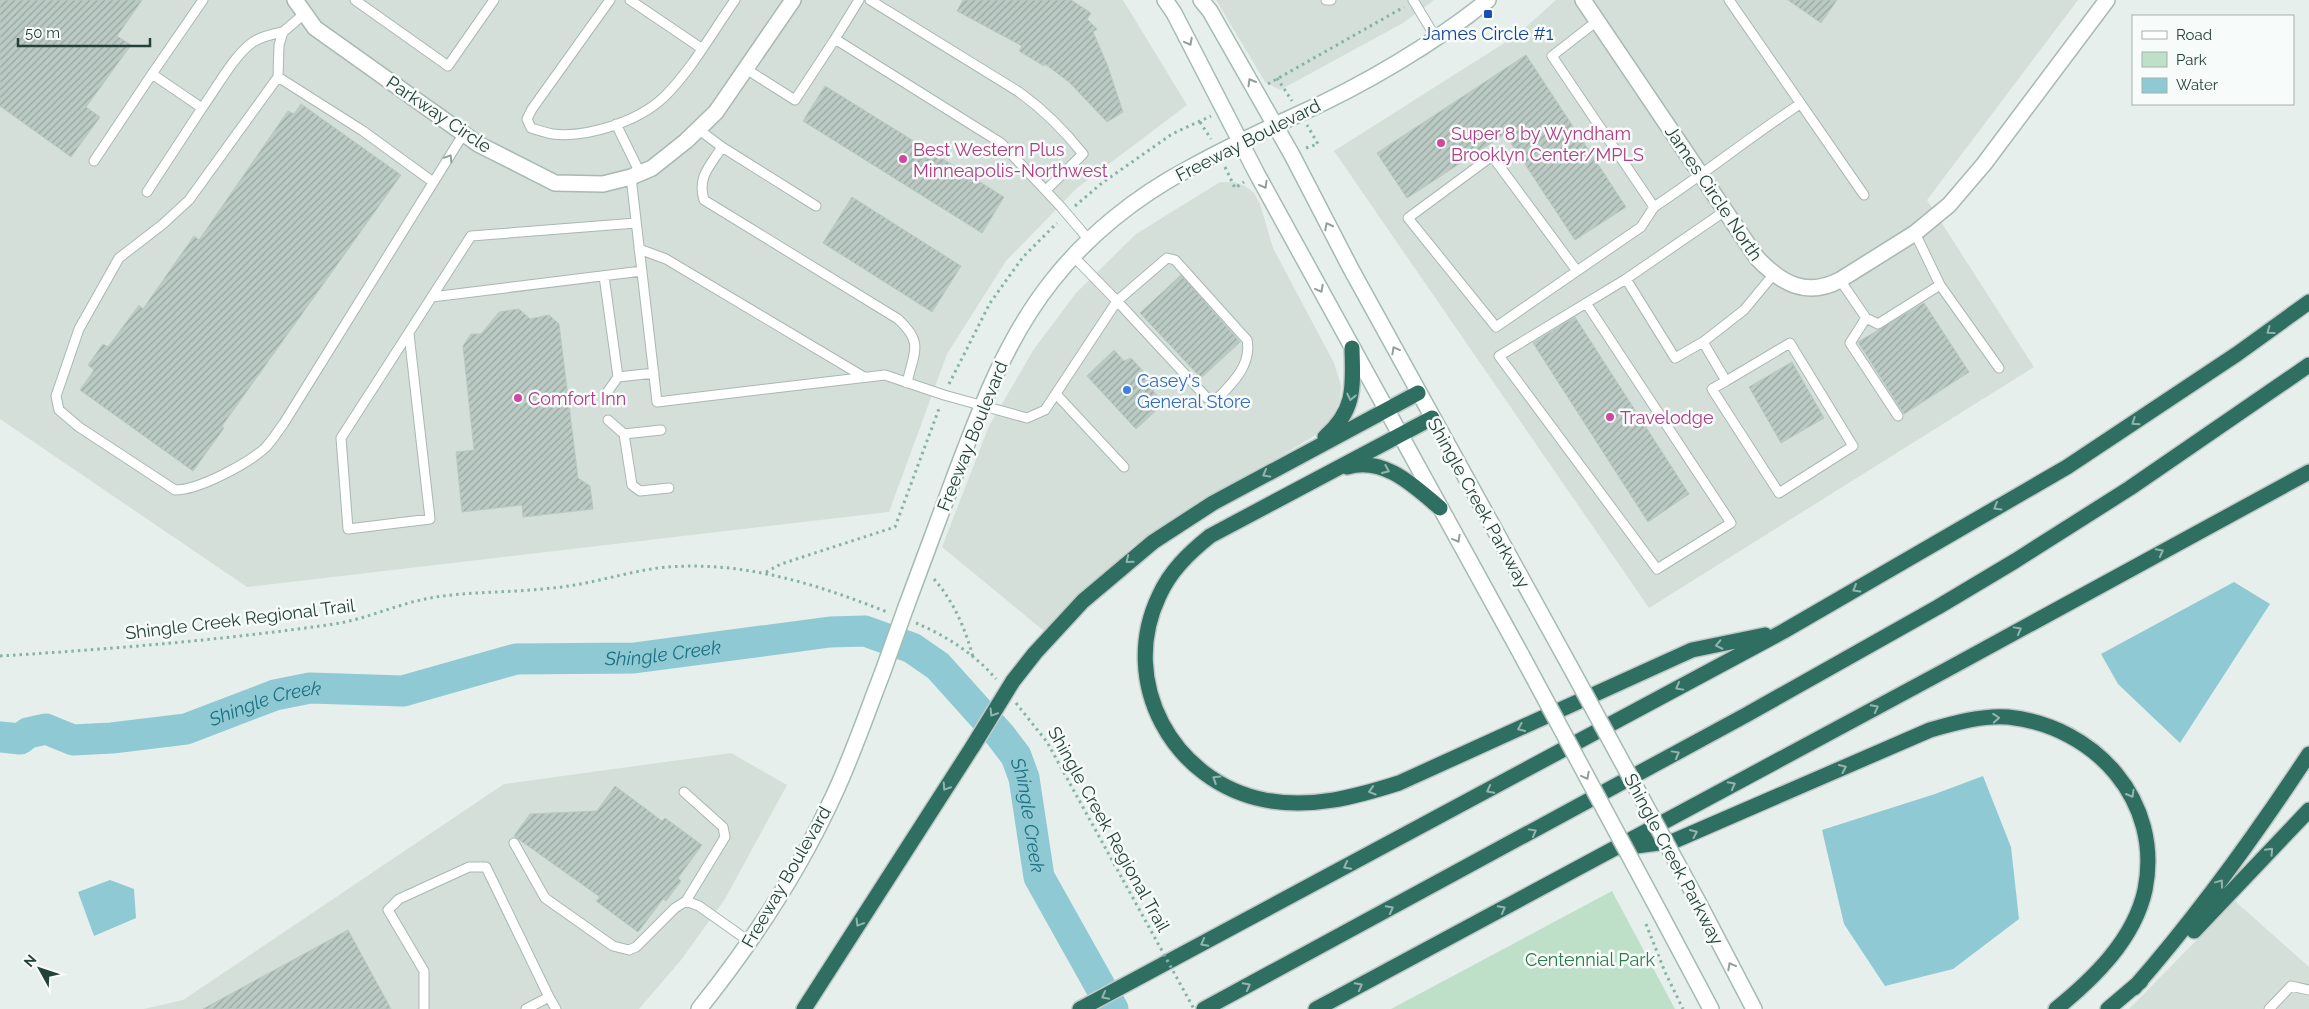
<svg xmlns="http://www.w3.org/2000/svg" width="2309" height="1009" font-family="Raleway,sans-serif">
<style>
.built{fill:#d4dfda}
.green{fill:#bfe0c8}
.water{fill:#8ec9d4}
.lines{fill:none;stroke-linecap:round;stroke-linejoin:round}
.river{stroke:#8ec9d4;stroke-width:31}
.building{fill:url(#building-hatch);stroke:#b8c9c2}
.lane-casing{stroke:#a8b8b2;stroke-width:11}
.street-casing{stroke:#a8b8b2;stroke-width:18}
.secondary-casing{stroke:#a4bbb3;stroke-width:18}
.highway-casing{stroke:#c2cac8;stroke-width:18}
.path{stroke:#86b3a5;stroke-width:3;stroke-dasharray:2.5 4;stroke-linecap:butt}
.lane{stroke:#fff;stroke-width:9}
.street{stroke:#fff;stroke-width:15}
.secondary{stroke:#fff;stroke-width:15}
.highway{stroke:#2f6f62;stroke-width:15}
.secondary-bridge-casing{stroke:#a4bbb3;stroke-width:18;stroke-linecap:butt}
.highway-bridge-casing{stroke:#c2cac8;stroke-width:18;stroke-linecap:butt}
.path-bridge{stroke:#86b3a5;stroke-width:3;stroke-dasharray:2.5 4;stroke-linecap:butt}
.secondary-bridge{stroke:#fff;stroke-width:15}
.highway-bridge{stroke:#2f6f62;stroke-width:15}
.oneway{stroke:#92a09c}
.oneway2{stroke:#93b5ae}
.transit-dot{fill:#1a4fb4;stroke:#f7fbf9;stroke-width:2}
.hotel-dot{fill:#d1479c;stroke:#f7fbf9;stroke-width:2}
.shop-dot{fill:#3f7fe0;stroke:#f7fbf9;stroke-width:2}
.labels{text-anchor:middle;dominant-baseline:central;stroke-width:5;stroke-linejoin:round;paint-order:stroke}
.transit-label{font-size:18px;fill:#164399;stroke:#f7fbf9}
.street-label{font-size:18px;fill:#24423a;stroke:#f7fbf9}
.hotel-label{font-size:18px;fill:#b23c85;stroke:#f7fbf9;text-anchor:start}
.shop-label{font-size:18px;fill:#366cbe;stroke:#f7fbf9;text-anchor:start}
.park-label{font-size:18px;fill:#2d7a4b;stroke:#f7fbf9}
.water-label{font-size:19px;font-style:italic;fill:#1c6f80;stroke:#f7fbf9}
</style>
<defs>
<pattern id="building-hatch" width="6" height="6" patternUnits="userSpaceOnUse" patternTransform="scale(1.25)"><rect width="6" height="6" fill="#bbcac4"/><path d="M-1 1l2-2M0 6l6-6M5 7l2-2" fill="none" stroke="#98a6a0"/></pattern>
</defs>
<rect width="100%" height="100%" fill="#e6efeb"/>
<path class="built" d="M0,0h1123l64,105 -110,83 -71,73 -59,93 -58,158 -642,75 -247,-168z
M1216,0h218l-31,23 -123,67 -15,-8z
M1556,0h522l-151,200 107,167 -385,241 -315,-457 183,-116z
M1220,182h14l11,4 9,7 6,11 13,44 61,115 7,22 -1,14 -6,16 -12,16 -189,115 -89,85 -102,-84 47,-121 45,-77 42,-56 60,-59z
M731,753l56,32 -62,114 -44,61 -42,49h-495l39,-9 321,-216z
M2235,901l74,66v42h-180z"/>
<path class="green" d="M1612,891l63,118h-284z"/>
<path class="water" d="M2234,582l36,22 -90,139 -62,-59 -17,-30z
M1983,776l28,71 8,72 -66,50 -68,17 -41,-62 -22,-94 113,-36z
M110,880l24,9 2,29 -42,18 -16,-44z"/>
<g class="lines">
<path class="river" id="s1" d="M0,737l20,2 8,-6 18,-4 27,11 39,-2 74,-9 89,-34 35,-7 93,3 113,-32 118,-1 196,-26 35,-1 47,17 26,18 62,69 16,21 8,22 15,99 74,132"/>
</g>
<path class="building" d="M0,0h142l-25,36 14,9 -45,62 14,10 -29,40 -71,-51z
M963,0h108l20,13 -4,6 10,10 -4,3 14,32 16,48 -16,10 -38,-40 -24,-18 -1,2 -25,-15 3,-5 -65,-35z
M1788,0h49l-16,23z
M1526,55l100,152 -51,33 -70,-106 -98,64 -30,-45z
M825,86l179,111 -22,36 -179,-112z
M301,104l100,71 -179,251 2,2 -31,43 -113,-81 14,-20 -6,-5 15,-21 5,3 31,-42 4,4 51,-73 5,4 89,-129 6,3z
M852,197l109,69 -29,46 -109,-69z
M1181,275l59,67 -39,36 -61,-65z
M1924,303l45,69 -65,42 -46,-72z
M519,309l11,10 19,-4 10,9 19,154 12,8 3,23 -70,8 -1,-12 -60,7 -6,-60 18,-2 -11,-104 8,-12h10l18,-22z
M1575,317l114,177 -41,28 -115,-179z
M1114,350l10,11 7,-3 25,27 -3,6 11,12 -28,26 -49,-53z
M1792,362l32,56 -43,25 -32,-56z
M615,786l47,35 3,-3 37,27 -24,33 3,3 -15,20 -3,-2 -25,33 -42,-31 4,-4 -86,-61 16,-22 67,-3z
M348,930l43,79h-188z"/>
<g class="lines">
<g class="lane-casing">
<path id="lane" d="M203,0l-51,74 50,34c14,-19 32,-53 51,-66 9,-6 20,-8 30,-10
M355,0l93,66 46,-66
M610,0l-78,109 -5,10 4,9c7,2 15,5 22,6 35,4 86,-13 111,-37 26,-25 50,-67 71,-97
M630,0l71,48
M870,0l149,92c25,18 45,38 64,62l-37,36
M1326,0h5
M1413,0l23,38
M1729,0l135,195
M304,14l-21,18 -4,13 -1,32 -89,123 -26,24 -44,34 -40,71 -23,67 3,14 20,17 96,63c24,0 72,-26 90,-42 7,-7 13,-17 19,-25l180,-290
M1597,21l-45,35 102,151c50,-33 96,-70 146,-103
M835,39l24,-39
M746,69l49,31 40,-61 166,104 60,64 28,33
M278,77l85,54 70,51
M616,124l24,49
M698,129l24,18c-12,19 -25,30 -18,53l194,119c26,24 16,32 9,64
M722,147l94,59
M94,161l58,-87
M631,177l26,225 228,-27 59,20 83,23 18,-8 72,-109 -44,-45
M147,192l55,-84
M1725,211l-99,68 49,79 28,-16 41,-32 29,-35
M639,249l27,10 198,118
M1167,258l8,2 72,80c5,24 -14,43 -30,59l-10,-1 -90,-97z
M1577,271l-81,56 -88,-109 84,-62 85,115 64,-44 13,-20
M604,276l14,101
M1840,280l26,38 -16,25 48,73
M1940,285l59,83
M432,297l210,-26
M1586,303l145,220 -74,46 -158,-213 127,-77
M1866,318l12,6 62,-39 -25,-52
M409,334l21,185 -82,10 -7,-91 130,-202 165,-13
M1703,342l23,39 64,-38 63,103 -74,47 -67,-104 14,-8
M606,394l12,-17 36,-4
M1056,394l68,73
M608,420l16,14 37,-4
M624,434l8,51 8,6 29,-3
M684,792l39,35 2,10 -39,64
M514,843l31,55 68,48 16,4 7,-3 39,-39 11,-7 13,5 51,36
M424,1009v-38l-36,-61 11,-11 70,-32h17l63,130
M526,1009l23,-12 7,12
M2269,1009l22,-23 18,4"/>
</g>
<g class="street-casing">
<path id="street" d="M295,0l20,28 163,116 77,39 48,1 28,-7 21,-9 34,-27 30,-29 77,-112
M1583,0l174,258c24,25 49,40 83,22l75,-47 34,-28 35,-41 123,-164"/>
</g>
<g class="secondary-casing">
<path id="secondary" d="M1165,0l9,13 83,161 265,482
M1201,0l9,11 82,144 59,114 221,401
M906,607c17,-46 34,-91 51,-137 25,-66 51,-134 95,-189 36,-46 85,-85 136,-112 36,-20 74,-38 111,-55 63,-28 136,-71 189,-114
M1696,898l58,111
M1661,915l50,94
M699,1009c52,-65 99,-136 134,-212 19,-40 33,-82 49,-123"/>
</g>
<g class="highway-casing">
<path id="highway" d="M1432,418l-222,118c-21,17 -40,35 -51,60 -41,86 14,186 106,204 46,9 90,-3 134,-17l293,-133 73,-15
M1325,437c31,-27 28,-51 27,-89
M1347,467c37,-11 67,19 93,41
M1013,681l22,-28 48,-52 70,-59 60,-39 205,-110
M1621,848l53,-7 256,-111c24,-7 53,-15 78,-13 87,9 155,84 137,173 -11,50 -52,89 -89,119
M2194,931l115,-121
M2134,988c65,-74 121,-152 175,-234
M804,1009l169,-263
M1080,1009l704,-378 283,-164 170,-113 72,-52
M1204,1009l542,-294 192,-108 77,-46 115,-73 179,-123
M1316,1009l632,-340 361,-197
M2108,1009l33,-28"/>
</g>
<path class="path" d="M1277,78l15,23
M1268,84l136,-77
M1200,122l11,17
M1306,148l12,-4 -11,-19
M1225,167l10,21 9,-6
M1075,206l27,-23 70,-49 39,-18
M949,384l41,-81 33,-46 34,-34
M766,572l15,-8 114,-37 45,-121
M934,579c20,23 31,49 39,78
M916,623c29,12 60,32 80,56
M0,656c112,-7 223,-16 334,-32 33,-5 63,-20 96,-26 39,-7 81,-5 122,-10 36,-3 70,-15 106,-20 80,-9 156,15 229,44
M1016,703l31,39 76,138
M1646,924l19,48 18,37"/>
<use href="#lane" class="lane"/>
<use href="#street" class="street"/>
<use href="#secondary" class="secondary"/>
<use href="#highway" class="highway"/>
<g class="secondary-bridge-casing">
<path id="secondary-bridge" d="M1522,656l139,259
M1572,670l124,228
M882,674l24,-67"/>
</g>
<g class="highway-bridge-casing">
<path id="highway-bridge" d="M973,746l40,-65"/>
</g>
<path class="path-bridge" d="M1123,880l71,129"/>
<use href="#secondary-bridge" class="secondary-bridge"/>
<use href="#highway-bridge" class="highway-bridge"/>
</g>
<defs><path id="oneway-chevron" d="M-2-3.5L2.5 0L-2 3.5" fill="none" stroke-width="1.6" stroke-linecap="round" stroke-linejoin="round" transform="scale(1.25)"/></defs>
<g class="oneway">
<use href="#oneway-chevron" transform="translate(1189 42) rotate(62)"/>
<use href="#oneway-chevron" transform="translate(1251 82) rotate(-120)"/>
<use href="#oneway-chevron" transform="translate(449 158) rotate(-58)"/>
<use href="#oneway-chevron" transform="translate(1264 185) rotate(61)"/>
<use href="#oneway-chevron" transform="translate(1328 226) rotate(-117)"/>
<use href="#oneway-chevron" transform="translate(1320 289) rotate(62)"/>
<use href="#oneway-chevron" transform="translate(1395 350) rotate(-119)"/>
<use href="#oneway-chevron" transform="translate(1457 539) rotate(61)"/>
<use href="#oneway-chevron" transform="translate(1586 776) rotate(62)"/>
<use href="#oneway-chevron" transform="translate(1731 966) rotate(-118)"/>
</g>
<g class="oneway2">
<use href="#oneway-chevron" transform="translate(2270 331) rotate(144)"/>
<use href="#oneway-chevron" transform="translate(1351 397) rotate(102)"/>
<use href="#oneway-chevron" transform="translate(2135 422) rotate(146)"/>
<use href="#oneway-chevron" transform="translate(1386 470) rotate(23)"/>
<use href="#oneway-chevron" transform="translate(1266 474) rotate(151)"/>
<use href="#oneway-chevron" transform="translate(1997 507) rotate(150)"/>
<use href="#oneway-chevron" transform="translate(2160 552) rotate(-28)"/>
<use href="#oneway-chevron" transform="translate(1129 560) rotate(141)"/>
<use href="#oneway-chevron" transform="translate(1856 589) rotate(150)"/>
<use href="#oneway-chevron" transform="translate(2018 630) rotate(-29)"/>
<use href="#oneway-chevron" transform="translate(1719 645) rotate(168)"/>
<use href="#oneway-chevron" transform="translate(1679 687) rotate(151)"/>
<use href="#oneway-chevron" transform="translate(1875 708) rotate(-28)"/>
<use href="#oneway-chevron" transform="translate(993 713) rotate(122)"/>
<use href="#oneway-chevron" transform="translate(1996 718) rotate(-4)"/>
<use href="#oneway-chevron" transform="translate(1521 728) rotate(156)"/>
<use href="#oneway-chevron" transform="translate(1676 754) rotate(-29)"/>
<use href="#oneway-chevron" transform="translate(1843 768) rotate(-24)"/>
<use href="#oneway-chevron" transform="translate(1216 779) rotate(-148)"/>
<use href="#oneway-chevron" transform="translate(1732 785) rotate(-28)"/>
<use href="#oneway-chevron" transform="translate(946 787) rotate(123)"/>
<use href="#oneway-chevron" transform="translate(1490 790) rotate(152)"/>
<use href="#oneway-chevron" transform="translate(1372 791) rotate(163)"/>
<use href="#oneway-chevron" transform="translate(2131 794) rotate(60)"/>
<use href="#oneway-chevron" transform="translate(1533 832) rotate(-29)"/>
<use href="#oneway-chevron" transform="translate(1694 833) rotate(-24)"/>
<use href="#oneway-chevron" transform="translate(2270 851) rotate(-47)"/>
<use href="#oneway-chevron" transform="translate(1347 866) rotate(152)"/>
<use href="#oneway-chevron" transform="translate(2220 883) rotate(-53)"/>
<use href="#oneway-chevron" transform="translate(1390 909) rotate(-28)"/>
<use href="#oneway-chevron" transform="translate(1502 909) rotate(-28)"/>
<use href="#oneway-chevron" transform="translate(859 923) rotate(121)"/>
<use href="#oneway-chevron" transform="translate(1204 943) rotate(152)"/>
<use href="#oneway-chevron" transform="translate(1247 986) rotate(-28)"/>
<use href="#oneway-chevron" transform="translate(1359 986) rotate(-28)"/>
<use href="#oneway-chevron" transform="translate(1105 996) rotate(152)"/>
</g>
<rect class="transit-dot" x="1483" y="9" width="10" height="10" rx="2.5"/>
<g class="hotel-dot">
<circle cx="1441" cy="143" r="5"/>
<circle cx="903" cy="159" r="5"/>
<circle cx="518" cy="398" r="5"/>
<circle cx="1610" cy="417" r="5"/>
</g>
<circle class="shop-dot" cx="1127" cy="390" r="5"/>
<g class="labels">
<g class="transit-label">
<text x="1488" y="33">James Circle #1</text>
</g>
<g class="street-label">
<text transform="translate(439 114) rotate(34)">Parkway Circle</text>
<text transform="translate(1248 140) rotate(-27)">Freeway Boulevard</text>
<text transform="translate(1714 193) rotate(56)">James Circle North</text>
<text transform="translate(972 436) rotate(-68)">Freeway Boulevard</text>
<text transform="translate(1479 503) rotate(61)">Shingle Creek Parkway</text>
<text transform="translate(240 619) rotate(-7)">Shingle Creek Regional Trail</text>
<text transform="translate(1109 829) rotate(61)">Shingle Creek Regional Trail</text>
<text transform="translate(1674 859) rotate(62)">Shingle Creek Parkway</text>
<text transform="translate(786 877) rotate(-60)">Freeway Boulevard</text>
</g>
<g class="hotel-label">
<text x="1451" y="133">Super 8 by Wyndham<tspan x="1451" dy="21">Brooklyn Center/MPLS</tspan></text>
<text x="913" y="149">Best Western Plus<tspan x="913" dy="21">Minneapolis-Northwest</tspan></text>
<text x="528" y="398">Comfort Inn</text>
<text x="1620" y="417">Travelodge</text>
</g>
<g class="shop-label">
<text x="1137" y="380">Casey's<tspan x="1137" dy="21">General Store</tspan></text>
</g>
<g class="park-label">
<text x="1590" y="959">Centennial Park</text>
</g>
<g class="water-label">
<text stroke="none"><textPath href="#s1" startOffset="680">Shingle Creek</textPath></text>
<text stroke="none"><textPath href="#s1" startOffset="275">Shingle Creek</textPath></text>
<text stroke="none"><textPath href="#s1" startOffset="1145">Shingle Creek</textPath></text>
</g>
</g>
<rect x="2132" y="15" width="162" height="90" fill="#f7fbf9" stroke="#a3b1ad"/>
<rect x="2142" y="31" width="25" height="8" fill="#ffffff" stroke="#a3b1ad"/>
<text x="2176" y="40" font-size="15" fill="#24423a">Road</text>
<rect x="2142" y="52" width="25" height="15" fill="#bfe0c8" stroke="#a3b1ad"/>
<text x="2176" y="65" font-size="15" fill="#24423a">Park</text>
<rect x="2142" y="78" width="25" height="15" fill="#8ec9d4" stroke="#a3b1ad"/>
<text x="2176" y="90" font-size="15" fill="#24423a">Water</text>
<g transform="translate(40 969) rotate(310)" stroke="#f7fbf9" stroke-width="4" paint-order="stroke">
<path d="M0-4L9 19L0 12L-9 19Z" fill="#24423a"/>
<text y="-8" font-size="14" font-weight="bold" text-anchor="middle" fill="#24423a">N</text>
</g>
<path d="M18 38v8h132v-8" fill="none" stroke="#24423a" stroke-width="2.5"/>
<text x="25" y="38" font-size="15" fill="#24423a" stroke="#f7fbf9" stroke-width="4" paint-order="stroke">50 m</text>
</svg>
